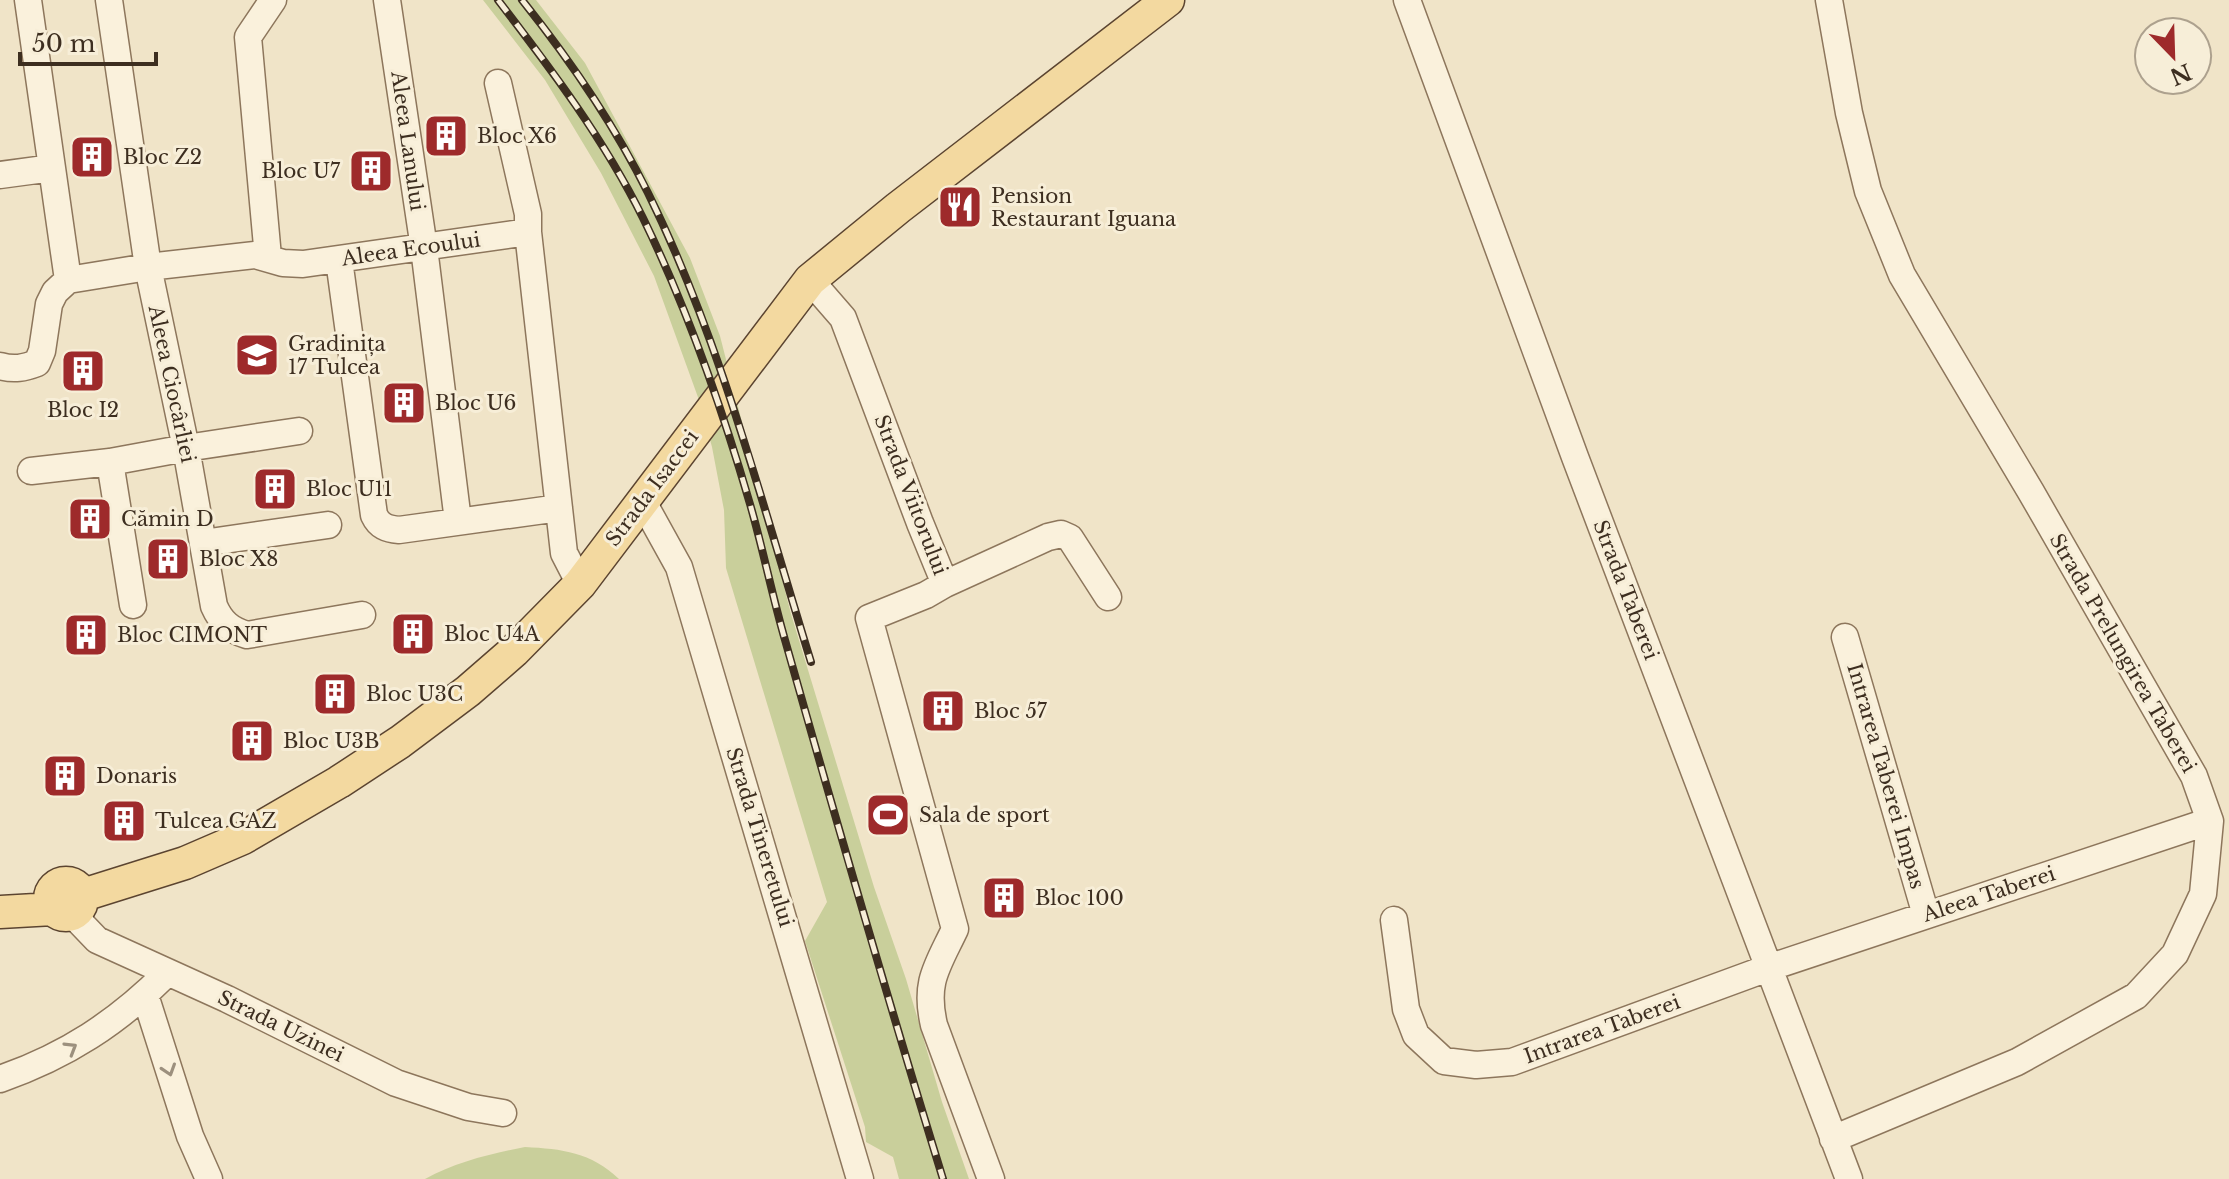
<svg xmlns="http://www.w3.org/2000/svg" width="2229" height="1179" font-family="'Libre Baskerville',serif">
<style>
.green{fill:#c9cf9b}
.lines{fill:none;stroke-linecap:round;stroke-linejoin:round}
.minor-casing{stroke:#8d765c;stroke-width:29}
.major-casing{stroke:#5b4430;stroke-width:35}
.minor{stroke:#faf1dc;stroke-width:26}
.major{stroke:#f3d9a0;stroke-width:32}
.rail-casing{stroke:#3d2e20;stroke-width:8}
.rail{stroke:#f7eed8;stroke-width:5;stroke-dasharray:15;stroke-linecap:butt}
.oneway{stroke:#9c907e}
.labels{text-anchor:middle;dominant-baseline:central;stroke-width:6;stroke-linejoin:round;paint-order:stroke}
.poi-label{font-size:20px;fill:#3d2e20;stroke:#f7eed8;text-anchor:start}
.street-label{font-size:20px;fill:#3d2e20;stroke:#f7eed8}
</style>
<rect width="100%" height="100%" fill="#f0e4c8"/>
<path class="green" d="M483,0h53l49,63 105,195 30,78 71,278 83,273 32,92 36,123 27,77h-70l-6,-22 -27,-15 -1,-15 -60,-186 22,-39 -101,-334 -2,-58 -12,-63 -13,-47 -45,-124 -53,-103 -56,-93z
M525,1147c37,2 66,5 94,32h-194c31,-17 65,-25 100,-32z"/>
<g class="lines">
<g class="minor-casing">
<path id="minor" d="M28,0l40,280
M109,0l39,267 38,181 28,158c7,16 16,24 33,29l115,-20
M387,0l37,248 34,273
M1407,0l168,457 274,722
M1829,0l20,113 19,78 34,84 129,217 163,284 16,45 -7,73 -28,60 -39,42 -119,66 -184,77
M498,83l30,131v18l36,321 16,31
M0,175l52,-7
M268,257l-20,-220 25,-37
M339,260l35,255c5,11 13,14 25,15l160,-22
M810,280l33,38 77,205 25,61 -19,11 -57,23 86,311c-18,38 -31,53 -21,96l57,154
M0,366c14,4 24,2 37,-3l5,-12 7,-47 6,-12 13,-12 80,-13 107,-12 28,8 20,1 225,-32
M110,462l23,143
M31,471l79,-9 76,-14 113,-17
M643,502l36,65 181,612
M203,543l125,-18
M945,584l103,-47 13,-3 9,4 38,59
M1845,637l81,278
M73,915l24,25 130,59 169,84 72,24 35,6
M1394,920l12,89 10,26 28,26 32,4 36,-3 256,-94 442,-147
M145,995l45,141 19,43
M0,1079c66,-23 117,-56 167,-106"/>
</g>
<g class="major-casing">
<path id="major" d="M50 899a16 16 0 1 1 32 0a16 16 0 1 1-32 0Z
M83,895l102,-32 58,-25 96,-56 61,-40 68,-51 46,-40 66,-67 230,-304 88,-72 270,-208
M0,912l53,-3"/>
</g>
<use href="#minor" class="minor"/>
<use href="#major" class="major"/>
<g class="rail-casing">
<path id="rail" d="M498,0c53,69 106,139 145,218 44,90 79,190 107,286 13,45 22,91 35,136 51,180 103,360 158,539
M522,0c48,60 92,124 126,193 73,148 114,311 163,469"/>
</g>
<use href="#rail" class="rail"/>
</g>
<defs><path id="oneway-chevron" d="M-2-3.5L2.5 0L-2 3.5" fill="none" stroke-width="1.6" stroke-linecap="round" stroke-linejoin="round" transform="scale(2)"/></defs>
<g class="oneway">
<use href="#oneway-chevron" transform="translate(71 1048) rotate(-31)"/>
<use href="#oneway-chevron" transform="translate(169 1070) rotate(72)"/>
</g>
<defs>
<g id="building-square" transform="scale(2.3)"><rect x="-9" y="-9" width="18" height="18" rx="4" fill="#9e2a2b" stroke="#f7eed8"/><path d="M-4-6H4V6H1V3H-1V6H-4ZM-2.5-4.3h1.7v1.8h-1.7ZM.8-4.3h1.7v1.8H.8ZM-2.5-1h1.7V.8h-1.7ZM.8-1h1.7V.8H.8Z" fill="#fff"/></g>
<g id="restaurant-square" transform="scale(2.3)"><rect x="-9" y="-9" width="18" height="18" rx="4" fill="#9e2a2b" stroke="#f7eed8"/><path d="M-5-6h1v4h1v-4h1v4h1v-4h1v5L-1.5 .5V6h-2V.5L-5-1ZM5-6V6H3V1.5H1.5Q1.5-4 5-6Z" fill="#fff"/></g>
<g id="school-square" transform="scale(2.3)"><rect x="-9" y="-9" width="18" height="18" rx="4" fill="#9e2a2b" stroke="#f7eed8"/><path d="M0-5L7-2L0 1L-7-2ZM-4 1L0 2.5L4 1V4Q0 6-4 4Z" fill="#fff"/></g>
<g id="stadium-square" transform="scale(2.3)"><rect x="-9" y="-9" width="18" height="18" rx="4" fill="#9e2a2b" stroke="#f7eed8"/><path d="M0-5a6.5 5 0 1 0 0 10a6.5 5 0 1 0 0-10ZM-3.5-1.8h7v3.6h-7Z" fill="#fff"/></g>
</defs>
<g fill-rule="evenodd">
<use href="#building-square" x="446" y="136"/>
<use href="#building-square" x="92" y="157"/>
<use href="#building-square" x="371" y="171"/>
<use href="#restaurant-square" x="960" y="207"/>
<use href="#school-square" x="257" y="355"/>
<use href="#building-square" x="83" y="371"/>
<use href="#building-square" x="404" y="403"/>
<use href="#building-square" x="275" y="489"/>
<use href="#building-square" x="90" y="519"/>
<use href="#building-square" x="168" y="559"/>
<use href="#building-square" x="413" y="634"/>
<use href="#building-square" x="86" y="635"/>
<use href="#building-square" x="335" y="694"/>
<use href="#building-square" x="943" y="711"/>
<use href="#building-square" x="252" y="741"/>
<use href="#building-square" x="65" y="776"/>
<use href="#stadium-square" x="888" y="815"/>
<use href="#building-square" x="124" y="821"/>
<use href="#building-square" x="1004" y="898"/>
</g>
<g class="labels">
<g class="poi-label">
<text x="477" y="136">Bloc X6</text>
<text x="123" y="157">Bloc Z2</text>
<text x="340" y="171" text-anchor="end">Bloc U7</text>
<text x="991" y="196">Pension<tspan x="991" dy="23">Restaurant Iguana</tspan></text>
<text x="288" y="344">Gradinița<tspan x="288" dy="23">17 Tulcea</tspan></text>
<text x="435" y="403">Bloc U6</text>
<text x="83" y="410" text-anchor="middle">Bloc I2</text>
<text x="306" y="489">Bloc U11</text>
<text x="121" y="519">Cămin D</text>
<text x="199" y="559">Bloc X8</text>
<text x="444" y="634">Bloc U4A</text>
<text x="117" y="635">Bloc CIMONT</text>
<text x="366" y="694">Bloc U3C</text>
<text x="974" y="711">Bloc 57</text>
<text x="283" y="741">Bloc U3B</text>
<text x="96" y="776">Donaris</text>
<text x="919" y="815">Sala de sport</text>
<text x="155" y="821">Tulcea GAZ</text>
<text x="1035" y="898">Bloc 100</text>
</g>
<g class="street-label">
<text transform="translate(408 141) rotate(82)">Aleea Lanului</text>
<text transform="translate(411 249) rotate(-8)">Aleea Ecoului</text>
<text transform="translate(172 384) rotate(78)">Aleea Ciocârliei</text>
<text transform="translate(652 488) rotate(-53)">Strada Isaccei</text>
<text transform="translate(911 495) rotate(69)">Strada Viitorului</text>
<text transform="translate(1626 590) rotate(69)">Strada Taberei</text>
<text transform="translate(2123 653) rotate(60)">Strada Prelungirea Taberei</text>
<text transform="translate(1886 776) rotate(74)">Intrarea Taberei Impas</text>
<text transform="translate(760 837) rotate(73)">Strada Tineretului</text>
<text transform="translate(1989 894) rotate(-18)">Aleea Taberei</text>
<text transform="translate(281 1026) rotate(26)">Strada Uzinei</text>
<text transform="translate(1602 1029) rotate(-20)">Intrarea Taberei</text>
</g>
</g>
<g transform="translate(2173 56) rotate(157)"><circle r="38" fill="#f7eed8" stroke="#ada18e" stroke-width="2"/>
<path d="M0-6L14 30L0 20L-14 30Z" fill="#9e2a2b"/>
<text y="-12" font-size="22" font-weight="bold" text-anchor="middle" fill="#3d2e20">N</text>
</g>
<path d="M20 52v12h136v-12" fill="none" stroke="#3d2e20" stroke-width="4"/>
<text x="32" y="52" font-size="24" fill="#3d2e20" stroke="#f7eed8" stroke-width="6" paint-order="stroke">50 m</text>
</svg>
